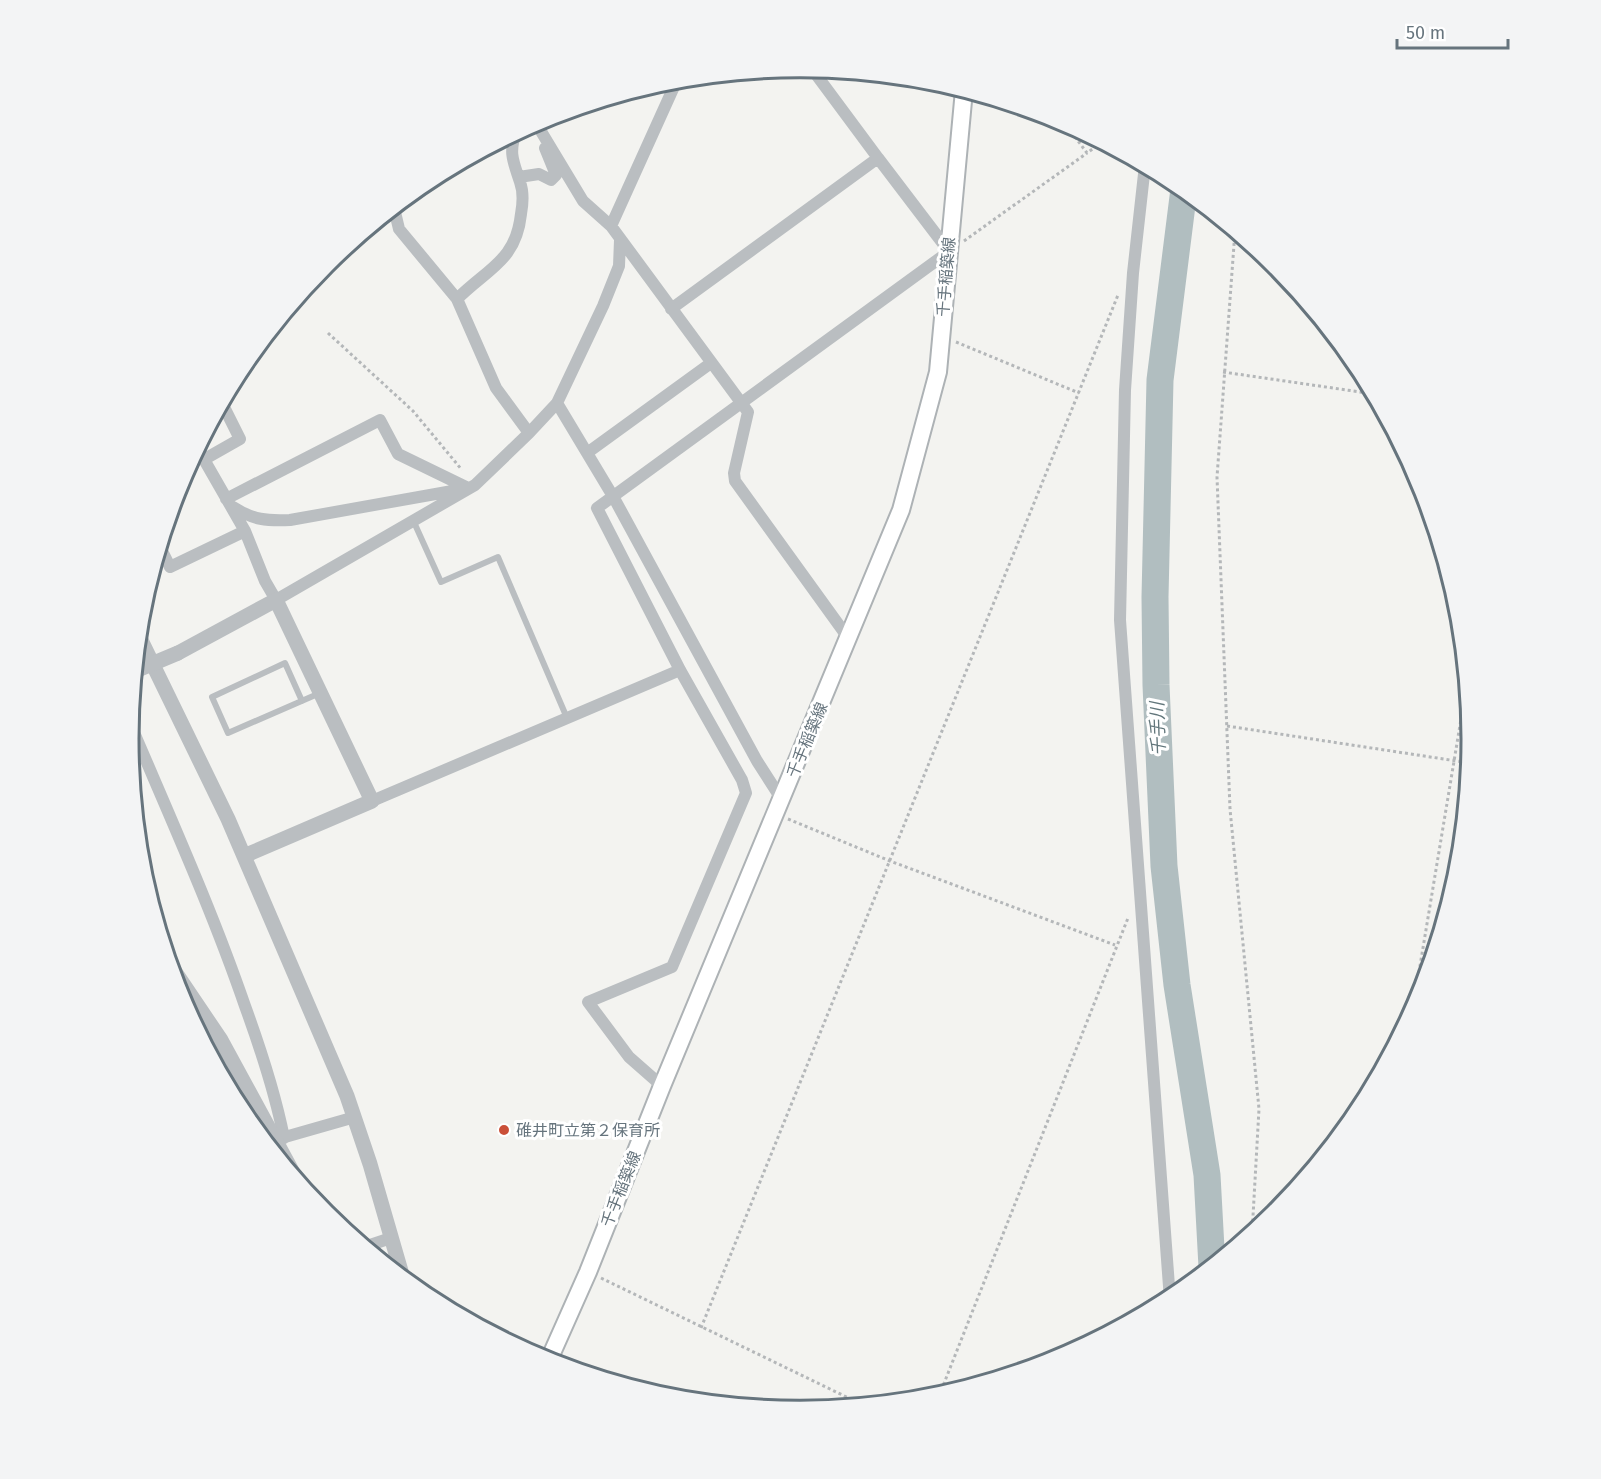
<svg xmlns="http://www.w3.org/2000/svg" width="1601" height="1479" font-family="'Fira Sans','Noto Sans JP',sans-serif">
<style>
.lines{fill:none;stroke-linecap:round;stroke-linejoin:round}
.river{stroke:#b1bec0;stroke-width:27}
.secondary-casing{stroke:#adb2b5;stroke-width:20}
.path{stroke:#b4b7b9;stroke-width:3;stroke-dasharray:3 3;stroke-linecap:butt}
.service{stroke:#babec1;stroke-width:6}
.minor{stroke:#babec1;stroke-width:12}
.tertiary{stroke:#babec1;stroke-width:15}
.secondary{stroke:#fff;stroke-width:16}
.tertiary-bridge{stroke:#babec1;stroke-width:15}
.poi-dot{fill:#ca4f38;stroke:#fff;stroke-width:2}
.labels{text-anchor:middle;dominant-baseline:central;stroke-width:6;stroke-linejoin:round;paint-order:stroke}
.street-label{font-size:16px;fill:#66747d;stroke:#fff}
.poi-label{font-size:16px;fill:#66747d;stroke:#fff;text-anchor:start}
.water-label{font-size:18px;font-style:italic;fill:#62767b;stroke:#fff}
.rim{fill:none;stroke:#66747d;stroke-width:3}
</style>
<rect width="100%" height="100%" fill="#f3f3f0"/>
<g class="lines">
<path class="river" d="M1184,189l-24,191 -5,217 1,88 8,181 13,119 30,190 5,92"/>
<g class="secondary-casing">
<path id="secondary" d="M548,1362l40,-90 74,-186 239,-576 37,-138 26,-282"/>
</g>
<path class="path" d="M1064,122l23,31 15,-11
M1235,231l-18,246 13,332 29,300 -7,125
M964,241l123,-88
M328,333l85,78 49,59
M956,342l123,51
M1223,372l151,22
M1227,726l243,37
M788,819l102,42 225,84
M1412,1014l55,-331
M1268,1221l28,-36 7,-4
M601,1278l262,127
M701,1328l417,-1033
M939,1396l189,-478"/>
<path class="service" d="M413,520l28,62 57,-25 69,161
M302,701l-17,-38 -73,34 16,36 92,-40"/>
<path class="minor" d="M812,69l66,89
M536,123l47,78 28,25 137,186 -14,61 1,8 114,158
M1145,165l-12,108 -8,117 -5,230 50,680
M519,177l20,-3 12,6 5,-5 -11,-27
M394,208l5,21 58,70 39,89 33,45
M611,226l66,-146
M457,299c31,-31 59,-38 64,-85 2,-11 3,-21 -1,-32 -6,-19 -12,-29 -4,-49
M671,309l207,-151 70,92
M557,403l57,95 143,263 25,39
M198,449l47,82 20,50 11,19 199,-115 54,-52 28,-30 46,-97 16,-40 1,-26
M587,453l124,-90
M203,460l37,-21 -18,-36
M226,499l154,-79 18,34 70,34
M233,507c20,13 34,14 57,13l168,-30
M160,547l10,20 75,-36
M130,723c40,94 82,187 115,283 16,44 30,86 39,132
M372,801l308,-131
M662,1086l-33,-29 -41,-55 84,-35 74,-174 -4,-13 -62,-110 -83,-162 350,-255
M278,1139l77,-22
M364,1247l27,-9"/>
<path class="tertiary" d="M139,636l89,183 119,277 23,68 33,114
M178,653l98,-53 96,201 -128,55
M169,963l52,77 76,140"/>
<use href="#secondary" class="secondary"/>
<path class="tertiary-bridge" d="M135,671l43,-18"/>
</g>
<circle class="poi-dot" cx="504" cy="1130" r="6"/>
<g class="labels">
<g class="street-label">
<text transform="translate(946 277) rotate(-85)">千手稲築線</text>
<text transform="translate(807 740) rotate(-67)">千手稲築線</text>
<text transform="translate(621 1189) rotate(-68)">千手稲築線</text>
</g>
<g class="poi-label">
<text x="516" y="1130">碓井町立第２保育所</text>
</g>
<g class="water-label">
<text transform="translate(1158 729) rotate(-92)">千手川</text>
</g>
</g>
<path d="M0 0H1601V1479H0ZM139 739a661 661 0 1 1 1322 0a661 661 0 1 1-1322 0Z" fill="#f3f4f5" fill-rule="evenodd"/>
<path class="rim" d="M139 739a661 661 0 1 1 1322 0a661 661 0 1 1-1322 0Z"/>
<path d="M1397 39v9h111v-9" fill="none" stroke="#66747d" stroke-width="3"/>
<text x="1406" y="39" font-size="18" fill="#66747d" stroke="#ffffff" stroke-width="4.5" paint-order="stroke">50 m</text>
</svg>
